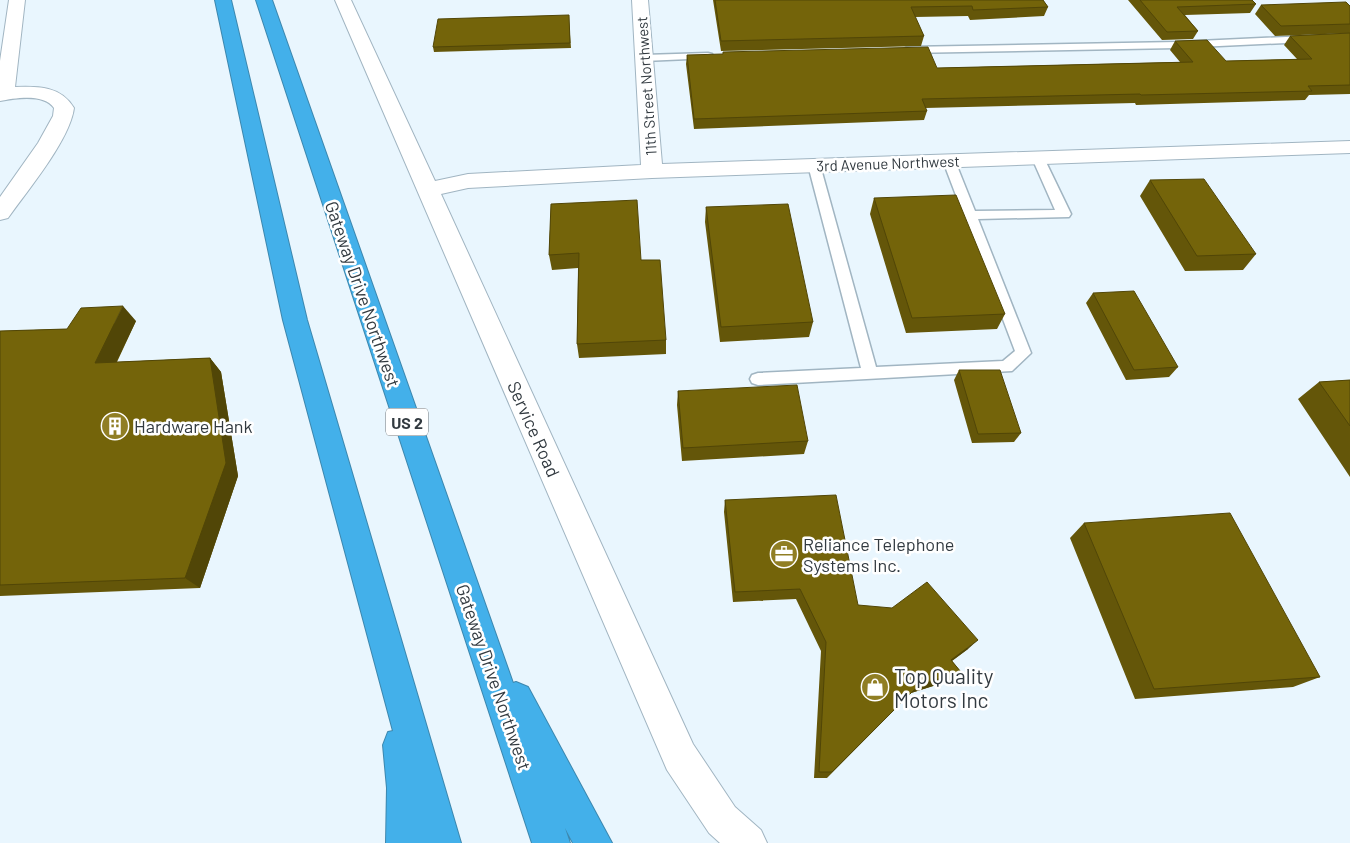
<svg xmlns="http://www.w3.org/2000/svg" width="1350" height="843" font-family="Barlow,sans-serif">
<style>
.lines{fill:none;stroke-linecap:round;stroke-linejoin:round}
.lane-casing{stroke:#a1b5c2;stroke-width:3}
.street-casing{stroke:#a1b5c2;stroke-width:2}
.highway-casing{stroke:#3d87ae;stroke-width:2}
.lane{fill:#fff;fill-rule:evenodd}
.street{fill:#fff;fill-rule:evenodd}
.highway{fill:#43b0ea;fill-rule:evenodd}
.wall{fill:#645609}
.shaded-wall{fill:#514607}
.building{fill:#74640a;stroke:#514607}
.labels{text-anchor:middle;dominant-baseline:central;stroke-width:5;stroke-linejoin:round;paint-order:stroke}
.far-street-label{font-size:15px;fill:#323a40;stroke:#fff}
.shield{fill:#fff;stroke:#707579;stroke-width:1}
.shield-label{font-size:16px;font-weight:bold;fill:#323a40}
.street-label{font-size:18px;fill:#323a40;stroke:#fff}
.poi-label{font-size:18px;fill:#323a40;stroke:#fff;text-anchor:start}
.near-poi-label{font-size:21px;fill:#323a40;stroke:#fff;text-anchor:start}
</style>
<rect width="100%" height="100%" fill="#e9f6fe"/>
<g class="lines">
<g class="lane-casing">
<path id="lane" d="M1350,34v6l-173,8 -270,5 -5,-3 5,-3 270,-5z
M708,53l4,1 1,2 -1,2 -68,3 -5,-3 5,-3z
M1038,154l6,4 27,56 -2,3 -91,2 53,134 -19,18 -254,14 -6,-2 -2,-4 2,-4 6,-2 103,-5 -53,-203 6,-4 6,4 56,202 127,-6 12,-10 -72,-190 6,-4 6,4 20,50 80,-1 -23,-52z"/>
</g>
<g class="street-casing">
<path id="street" d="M9,0h16l-10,87c23,-1 46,-1 59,21 -4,32 -47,83 -66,110l-8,2v-23l38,-54 15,-27 1,-8c-10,-15 -39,-10 -54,-7v-40z
M335,0h16l84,181 33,-7 173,-9 -9,-165h16l14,164 688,-23v12l-698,25 -184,10 -27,6 252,550 42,63 26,23 6,13h-47l-11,-10 -42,-63z"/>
</g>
<g class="highway-casing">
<path id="highway" d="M215,0h16l76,320 154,523h-75l1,-55 -4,-43 5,-13 5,-1 -110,-411z
M256,0h16l241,683 3,-1 12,5 84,156h-39l-8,-15 5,15h-38z"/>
</g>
<use href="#lane" class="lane"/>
<use href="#street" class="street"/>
<use href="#highway" class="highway"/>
</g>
<path class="wall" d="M713,0h330l5,7 -4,9 -74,4 -2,-4 -53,1 9,19 -3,10 -200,5z
M1128,0h124l4,4 -6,9 -65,2 13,16 -5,8 -31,1z
M1261,5l89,1v27l-75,3 -20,-22z
M569,21l2,27 -137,4 -1,-5z
M1350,33v61l-41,1 -4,5 -169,5 -1,-2 -210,5 2,3 -3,9 -230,9 -8,-65 1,-9 250,13 243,-6 -10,-12 5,-9 51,20 71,-2 -13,-14 6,-9z
M1150,180l106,74 -13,16 -58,1 -45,-75z
M874,198l131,116 -8,15 -91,4 -36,-119z
M551,204l90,56 25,80v14l-87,4 -2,-14 1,-76 -26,2 -3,-15z
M706,207l107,115 -4,15 -89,5 -15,-120z
M1093,293l85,74 -9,10 -43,3 -40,-77z
M136,321l-19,41 93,-4 11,14 17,104 -38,112 -200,8v-265l67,-2z
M959,370l62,63 -7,9 -42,1 -18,-63z
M1350,380v97l-52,-78 21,-17z
M678,391l130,50 -4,13 -122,7 -5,-56z
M725,500l133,105 110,44 -16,12 9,11 -9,8 -41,13 -84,85h-13l7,-127 -25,-52 -63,3 -9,-90z
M1084,523l236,154 -27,10 -158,12 -65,-161z"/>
<path class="shaded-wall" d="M123,306l13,15 -27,56 -14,-14z
M210,358l11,14 17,104 -38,112 -15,-10z
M978,640l-10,9 -26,19 9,-8z
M961,672l-9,8 -41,13 8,-8z"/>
<path class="building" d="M715,0h328l5,7 -75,3 -1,-4 -61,1 13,29 -203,5z
M1140,0h112l4,4 -79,3 21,24 -31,1z
M1346,2l4,4v18l-69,2 -20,-21z
M569,15l1,28 -137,4 5,-28z
M1350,33v52l-42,1 4,5 -171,4 -1,-1 -218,5 5,12 -233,8 -7,-64 36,-1v-2l205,-5 9,21 256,-6 -18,-21 32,-1 19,21 86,-2 -22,-23z
M1204,179l52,75 -59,2 -47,-76z
M956,195l49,119 -93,4 -38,-120z
M637,200l4,60h19l6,80 -89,4 2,-91 -30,2 2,-51z
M788,204l25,118 -92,5 -15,-120z
M1134,291l44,76 -44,3 -41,-77z
M123,306l-28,57 115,-5 16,105 -41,115 -185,7v-254l67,-2 14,-21z
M959,370h41l21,63 -43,1z
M1350,380v46l-31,-44z
M797,385l11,56 -125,7 -5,-57z
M836,495l22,110 34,3 35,-26 51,58 -27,20 10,12 -42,13 -87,87h-13l7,-130 -26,-53 -65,3 -10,-92z
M1230,513l90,164 -166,12 -70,-166z"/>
<defs>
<g id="building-disc" transform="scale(1.4375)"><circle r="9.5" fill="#907e24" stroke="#fff"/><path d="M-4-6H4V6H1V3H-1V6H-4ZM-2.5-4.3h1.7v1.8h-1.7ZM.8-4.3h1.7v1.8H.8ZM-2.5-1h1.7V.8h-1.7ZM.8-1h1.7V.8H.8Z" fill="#fff"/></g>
<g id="office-disc" transform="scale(1.4375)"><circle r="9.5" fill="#907e24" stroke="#fff"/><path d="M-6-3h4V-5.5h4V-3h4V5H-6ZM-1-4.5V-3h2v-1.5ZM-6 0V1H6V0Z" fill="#fff"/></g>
<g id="shop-disc" transform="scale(1.4375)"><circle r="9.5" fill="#907e24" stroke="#fff"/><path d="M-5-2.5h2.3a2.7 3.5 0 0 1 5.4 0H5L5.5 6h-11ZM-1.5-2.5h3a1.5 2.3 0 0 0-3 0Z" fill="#fff"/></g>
</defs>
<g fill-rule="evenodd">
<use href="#building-disc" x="115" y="426"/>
<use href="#office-disc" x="784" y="554"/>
<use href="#shop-disc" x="875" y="687"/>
</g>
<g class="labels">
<g class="far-street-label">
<text transform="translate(646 86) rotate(-94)">11th Street Northwest</text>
<text transform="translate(888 163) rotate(-2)">3rd Avenue Northwest</text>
</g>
<rect class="shield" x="386" y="408.5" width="42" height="27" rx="4"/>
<g class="shield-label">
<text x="407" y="422">US 2</text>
</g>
<g class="street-label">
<text transform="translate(363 294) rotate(71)">Gateway Drive Northwest</text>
<text transform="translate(534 429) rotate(66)">Service Road</text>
<text transform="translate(494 677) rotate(71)">Gateway Drive Northwest</text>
</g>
<g class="poi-label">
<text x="134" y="426">Hardware Hank</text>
<text x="803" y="544">Reliance Telephone<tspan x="803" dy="21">Systems Inc.</tspan></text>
</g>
<g class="near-poi-label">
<text x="894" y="675">Top Quality<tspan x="894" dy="24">Motors Inc</tspan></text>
</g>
</g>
</svg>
